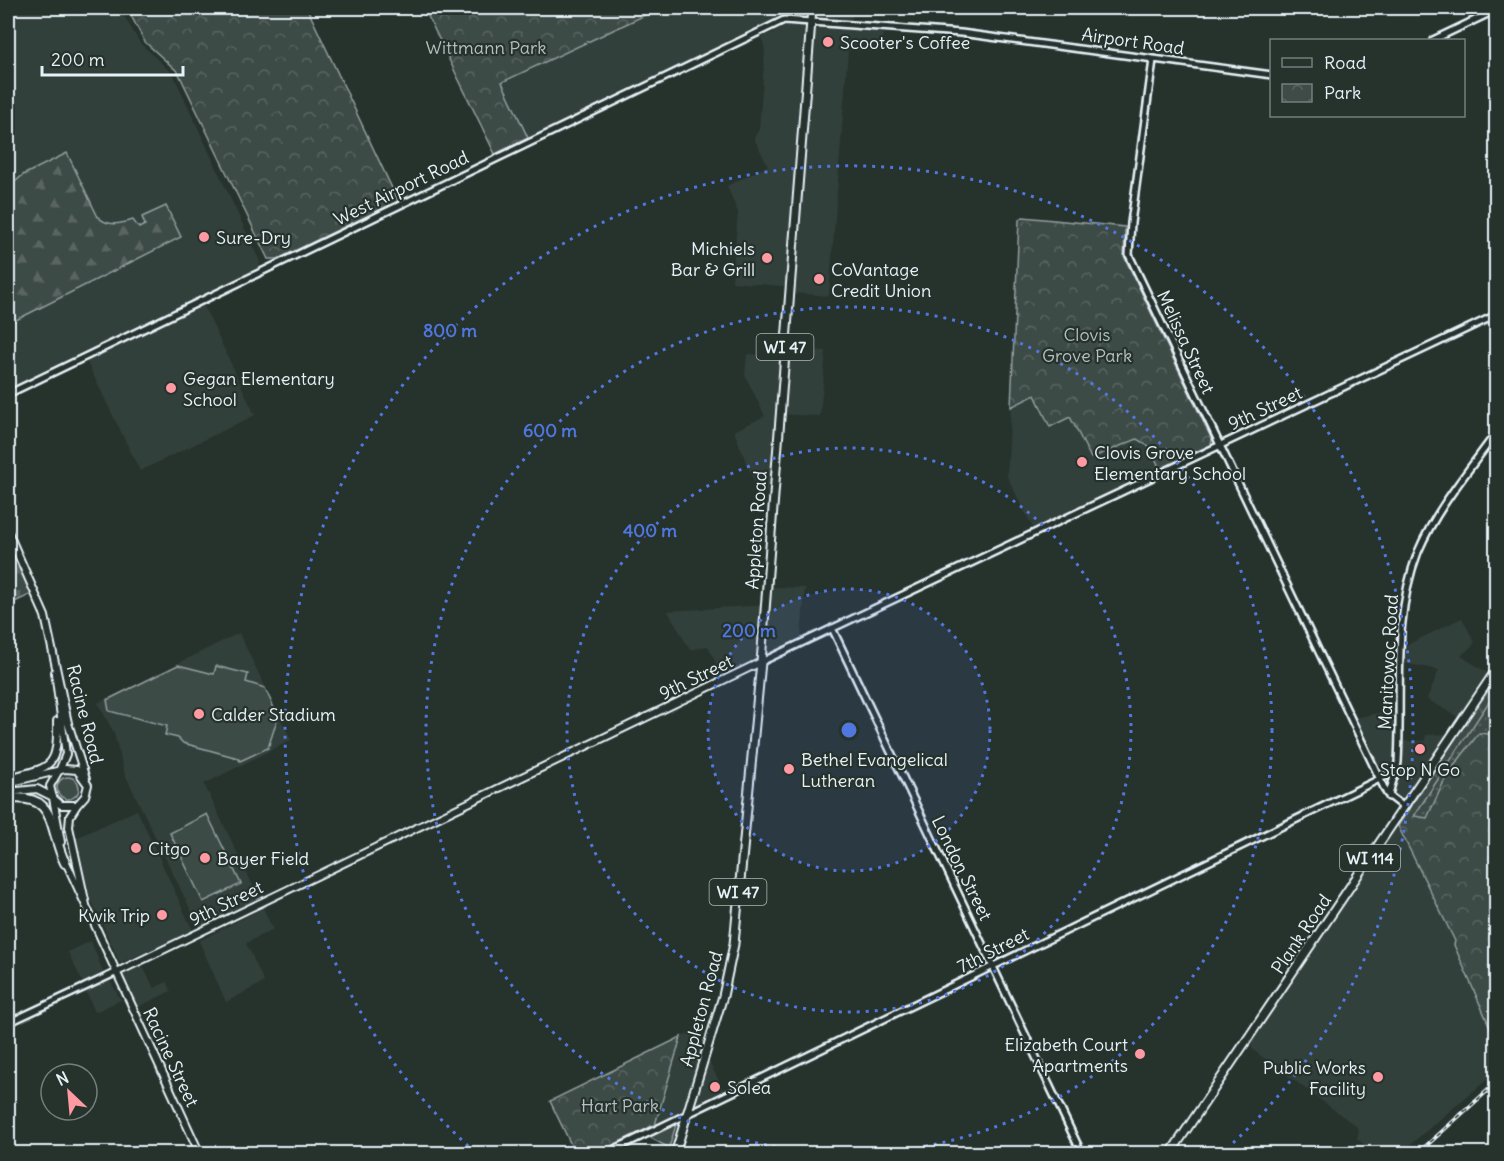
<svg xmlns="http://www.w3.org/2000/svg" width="1504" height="1161" font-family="Delius,sans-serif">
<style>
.built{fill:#333f3a}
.grass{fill:#3e4b47;stroke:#939ea0;stroke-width:1.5}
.forest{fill:url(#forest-firs);stroke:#939ea0;stroke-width:1.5}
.cemetery{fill:url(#cemetery-stones);stroke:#939ea0;stroke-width:1.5}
.park{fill:url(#park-crowns);stroke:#939ea0;stroke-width:1.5}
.garden{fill:url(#garden-dots);stroke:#939ea0;stroke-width:1.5}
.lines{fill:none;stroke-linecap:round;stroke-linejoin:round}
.tertiary-casing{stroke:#e8f1f8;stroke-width:10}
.secondary-casing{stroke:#e8f1f8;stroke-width:10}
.primary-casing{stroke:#e8f1f8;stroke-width:11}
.motorway-casing{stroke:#e8f1f8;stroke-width:12}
.tertiary{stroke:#26332d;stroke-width:5}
.secondary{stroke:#26332d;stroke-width:6}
.primary{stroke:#26332d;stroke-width:7}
.motorway{stroke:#26332d;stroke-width:8}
.rail-casing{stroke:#e8f1f8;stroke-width:4}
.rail{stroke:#26332d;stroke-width:1.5;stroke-dasharray:4.5;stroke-linecap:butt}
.ring{fill:none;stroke:#5077e0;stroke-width:3;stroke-dasharray:3 6}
.poi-dot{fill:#ff9aa2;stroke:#26332d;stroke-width:2}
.labels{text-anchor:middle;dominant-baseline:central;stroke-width:4.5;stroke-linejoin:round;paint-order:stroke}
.shield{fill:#26332d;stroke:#aeb8bb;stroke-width:1.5}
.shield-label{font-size:16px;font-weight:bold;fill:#e8f1f8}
.street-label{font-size:18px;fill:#e8f1f8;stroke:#26332d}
.poi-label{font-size:18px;fill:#e8f1f8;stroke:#26332d;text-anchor:start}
.park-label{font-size:18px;fill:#b5bfc3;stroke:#26332d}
.centre{fill:#5077e0;stroke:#26332d;stroke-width:3}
.ring-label{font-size:18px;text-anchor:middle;font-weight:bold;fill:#5077e0;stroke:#26332d;stroke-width:4.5;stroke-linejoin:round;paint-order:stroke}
</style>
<defs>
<pattern id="forest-firs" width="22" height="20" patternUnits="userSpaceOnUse" patternTransform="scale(1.5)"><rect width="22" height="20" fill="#3e4b47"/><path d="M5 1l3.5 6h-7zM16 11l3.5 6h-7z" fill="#5a6562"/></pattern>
<pattern id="cemetery-stones" width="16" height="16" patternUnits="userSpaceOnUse" patternTransform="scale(1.5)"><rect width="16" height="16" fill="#3e4b47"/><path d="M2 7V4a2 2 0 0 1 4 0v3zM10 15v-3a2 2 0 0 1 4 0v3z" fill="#5a6562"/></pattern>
<pattern id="park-crowns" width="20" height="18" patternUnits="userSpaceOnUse" patternTransform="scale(1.5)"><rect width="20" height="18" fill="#3e4b47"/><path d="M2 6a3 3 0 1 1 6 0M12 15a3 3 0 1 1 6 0" fill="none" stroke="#5a6562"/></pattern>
<pattern id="garden-dots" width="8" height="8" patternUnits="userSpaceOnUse" patternTransform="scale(1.5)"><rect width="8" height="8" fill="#3e4b47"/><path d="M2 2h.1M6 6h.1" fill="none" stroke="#5a6562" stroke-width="1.8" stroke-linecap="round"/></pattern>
</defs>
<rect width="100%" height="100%" fill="#26332d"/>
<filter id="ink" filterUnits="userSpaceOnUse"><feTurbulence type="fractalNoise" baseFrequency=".0167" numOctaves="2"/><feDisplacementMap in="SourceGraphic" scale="12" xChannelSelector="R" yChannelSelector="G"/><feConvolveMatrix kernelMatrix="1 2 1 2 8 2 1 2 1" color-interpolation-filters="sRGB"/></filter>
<g filter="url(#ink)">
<path class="built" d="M8,8h111l21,35 33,31 87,188 -1,5 -251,121z
M660,8h144v6l-23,2 -253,122 -26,-56z
M819,8h33v11l-29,-2z
M791,25l92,6 -2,21 -33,-2 -19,246 -35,-3v-6l-62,-5 6,-70 -11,-26 41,-20 -14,-28 5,-9 6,-78 -3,-14z
M203,304l52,111 -115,56 -54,-111z
M790,349l36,2 -6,65 -45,-2 -6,78 -10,2 -25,-63 31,-15 -20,-41 2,-21 42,3z
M1036,395l34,22 20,40 47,-19 13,9 10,22 -127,59 -26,-52 4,-69z
M772,587l33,1 -4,50 -79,38 -14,-30 -18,4 -22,-39 101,-6z
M1462,618l13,25 -14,13 30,19 -30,44 -34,-20 12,-29 -35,-7 3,-18z
M239,633l52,107 -87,44 54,112 -3,5 -54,26 -4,-4 -73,-151 -10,-39 -16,-30z
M1397,709l-1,32h29l1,-6 26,-1 -49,64 -9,-3 -39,-77z
M137,810l56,121 -73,32 -30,-66 -14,-59z
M1398,826l57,115 -1,4 42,96v31l-96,81h-25l-18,-14 2,-8 -3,-5 -103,-76 -3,-9z
M263,908l10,21 -27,14 18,39 -38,20 -27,-61z
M91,941l12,31 -20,11 -15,-31z
M142,965l12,23 13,-6 4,9 -35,17 -14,-32z
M110,981l11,19 -26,12 -9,-20z
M694,1032l30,59 -69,34 26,-88z"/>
<path class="grass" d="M178,665l36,9 2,-8 32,8 -2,8 19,6 13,29 -10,31 -28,13 -2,-3 -55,-15 -5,-5 -13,-3 2,-9 -58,-15 -2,-11z
M57 788a11 11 0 1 1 22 0a11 11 0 1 1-22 0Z
M207,814l34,70 -38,18 -33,-69z
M672,1125h4l-7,23 -20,-11z"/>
<path class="forest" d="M67,153l31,64c10,10 22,7 35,3l6,8 6,-3 -3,-8 24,-11 15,31 -173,87v-136l15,-13z"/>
<path class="cemetery" d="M8,543l24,51 -24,11z"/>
<path class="park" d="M127,8h180l91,193 -120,58h-10l-90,-187 -33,-30z
M424,8h236l-158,74 26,56 -33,16z
M1023,217l102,10 -1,29 88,184 -1,5 -51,24 -10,-22 -13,-8 -46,19 -21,-41 -20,10 -15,-32 -24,12 8,-187z
M1496,675v366l-42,-96 1,-4 -57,-115z
M681,1037l-26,88 -59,28h-21l-25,-52z"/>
<path class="garden" d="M1496,691v44l-17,-2 -32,42 -20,43 -13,-2z"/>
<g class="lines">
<g class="tertiary-casing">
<path id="tertiary" d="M1433,40l63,-30
M1153,60l-22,163 -2,32 258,539 17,13
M8,394l776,-374 177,13 311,42
M832,628l250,526
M761,662l735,-347
M1389,797c1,-13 8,-24 9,-35 4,-69 -6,-144 20,-210 18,-43 51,-82 78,-119
M8,1023l107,-50
M8,1145l3,9
M605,1154l789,-382"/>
</g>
<g class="secondary-casing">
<path id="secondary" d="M8,532l37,84 23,107 18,56
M55,672l11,82 -7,17
M8,778c43,-11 50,-9 49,-57
M8,783l57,-14 12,1 11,15 -3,11 -8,9h-16l-8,-7 -3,-12 8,-14
M8,792l29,-3 16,8
M53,798l8,44
M77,805l-7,11 -1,11 17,78
M65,860l135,294
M115,973l646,-311"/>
</g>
<g class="primary-casing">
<path id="primary" d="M675,1154l48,-158 11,-52 27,-282 51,-654
M1170,1154l326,-484"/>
</g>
<g class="motorway-casing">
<path id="motorway" d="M8,799c50,-6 40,29 57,64"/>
</g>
<use href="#tertiary" class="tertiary"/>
<use href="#secondary" class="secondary"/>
<use href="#primary" class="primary"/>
<use href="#motorway" class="motorway"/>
<g class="rail-casing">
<path id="rail" d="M1417,1154l79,-71"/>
</g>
<use href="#rail" class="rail"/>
</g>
</g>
<circle cx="849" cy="730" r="141" fill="#5077e0" fill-opacity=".12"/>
<g class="ring">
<circle cx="849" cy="730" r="141"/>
<circle cx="849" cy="730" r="282"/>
<circle cx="849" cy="730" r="423"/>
<path d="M475 1152A564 564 0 1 1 1223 1152"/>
</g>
<g class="poi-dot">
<circle cx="828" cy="42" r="6"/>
<circle cx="204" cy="237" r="6"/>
<circle cx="767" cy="258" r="6"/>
<circle cx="819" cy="279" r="6"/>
<circle cx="171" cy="388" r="6"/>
<circle cx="1082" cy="462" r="6"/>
<circle cx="199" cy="714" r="6"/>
<circle cx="1420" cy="749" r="6"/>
<circle cx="789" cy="769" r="6"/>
<circle cx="136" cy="848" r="6"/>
<circle cx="205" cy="858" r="6"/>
<circle cx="162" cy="915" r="6"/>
<circle cx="1140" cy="1054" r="6"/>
<circle cx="1378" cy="1077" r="6"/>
<circle cx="715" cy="1087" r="6"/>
</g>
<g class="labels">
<g class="shield">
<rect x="756.5" y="334" width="57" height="26" rx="4.5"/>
<rect x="1340" y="845" width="60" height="26" rx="4.5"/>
<rect x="709.5" y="879" width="57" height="26" rx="4.5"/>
</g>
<g class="shield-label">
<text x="785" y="347">WI 47</text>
<text x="1370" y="858">WI 114</text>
<text x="738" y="892">WI 47</text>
</g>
<g class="street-label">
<text transform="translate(1133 41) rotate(8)">Airport Road</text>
<text transform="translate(401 188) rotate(-26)">West Airport Road</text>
<text transform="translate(1186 342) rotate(65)">Melissa Street</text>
<text transform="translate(1265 408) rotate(-25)">9th Street</text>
<text transform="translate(756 530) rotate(-86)">Appleton Road</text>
<text transform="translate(1388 662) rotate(-87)">Manitowoc Road</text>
<text transform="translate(696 677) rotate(-26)">9th Street</text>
<text transform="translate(85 714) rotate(76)">Racine Road</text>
<text transform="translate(962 868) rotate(64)">London Street</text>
<text transform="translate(226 903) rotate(-26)">9th Street</text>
<text transform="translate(1301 934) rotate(-56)">Plank Road</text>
<text transform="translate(993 950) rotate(-27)">7th Street</text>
<text transform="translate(701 1009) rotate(-75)">Appleton Road</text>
<text transform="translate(171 1057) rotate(65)">Racine Street</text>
</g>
<g class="poi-label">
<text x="840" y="42">Scooter's Coffee</text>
<text x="216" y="237">Sure-Dry</text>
<text x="755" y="248" text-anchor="end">Michiels<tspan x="755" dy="21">Bar &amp; Grill</tspan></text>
<text x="831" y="269">CoVantage<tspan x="831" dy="21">Credit Union</tspan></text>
<text x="183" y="378">Gegan Elementary<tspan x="183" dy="21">School</tspan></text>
<text x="1094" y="452">Clovis Grove<tspan x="1094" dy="21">Elementary School</tspan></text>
<text x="211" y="714">Calder Stadium</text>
<text x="801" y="759">Bethel Evangelical<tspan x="801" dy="21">Lutheran</tspan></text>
<text x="1420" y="769" text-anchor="middle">Stop N Go</text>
<text x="148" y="848">Citgo</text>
<text x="217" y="858">Bayer Field</text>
<text x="150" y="915" text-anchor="end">Kwik Trip</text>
<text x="1128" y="1044" text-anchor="end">Elizabeth Court<tspan x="1128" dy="21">Apartments</tspan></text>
<text x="1366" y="1067" text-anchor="end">Public Works<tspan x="1366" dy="21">Facility</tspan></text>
<text x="727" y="1087">Solea</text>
</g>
<g class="park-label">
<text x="486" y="47">Wittmann Park</text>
<text x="1087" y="334">Clovis<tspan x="1087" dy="21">Grove Park</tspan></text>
<text x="620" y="1105">Hart Park</text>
</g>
</g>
<circle cx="849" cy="730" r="9" class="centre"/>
<g class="ring-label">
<text x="450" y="337">800 m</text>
<text x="550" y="437">600 m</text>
<text x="650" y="537">400 m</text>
<text x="749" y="637">200 m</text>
</g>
<rect width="1504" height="1161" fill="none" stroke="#26332d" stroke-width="30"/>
<rect x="15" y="15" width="1474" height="1131" fill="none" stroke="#e8f1f8" stroke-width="2" filter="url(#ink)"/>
<rect x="1270" y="39" width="195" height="78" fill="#26332d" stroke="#747f7e" stroke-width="1.5"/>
<rect x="1282" y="58" width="30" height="9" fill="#26332d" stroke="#747f7e" stroke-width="1.5"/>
<text x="1324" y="69" font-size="18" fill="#e8f1f8">Road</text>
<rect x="1282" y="84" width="30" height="18" fill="url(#park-crowns)" stroke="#747f7e" stroke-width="1.5"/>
<text x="1324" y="99" font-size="18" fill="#e8f1f8">Park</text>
<g transform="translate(69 1092) rotate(334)"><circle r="28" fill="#26332d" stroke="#747f7e" stroke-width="1.5"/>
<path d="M0-4.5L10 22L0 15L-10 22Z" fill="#ff9aa2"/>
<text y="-9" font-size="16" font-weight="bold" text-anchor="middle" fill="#e8f1f8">N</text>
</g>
<path d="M42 66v9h141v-9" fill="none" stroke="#e8f1f8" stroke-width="3"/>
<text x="51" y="66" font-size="18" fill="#e8f1f8" stroke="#26332d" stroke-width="4.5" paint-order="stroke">200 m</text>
</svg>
